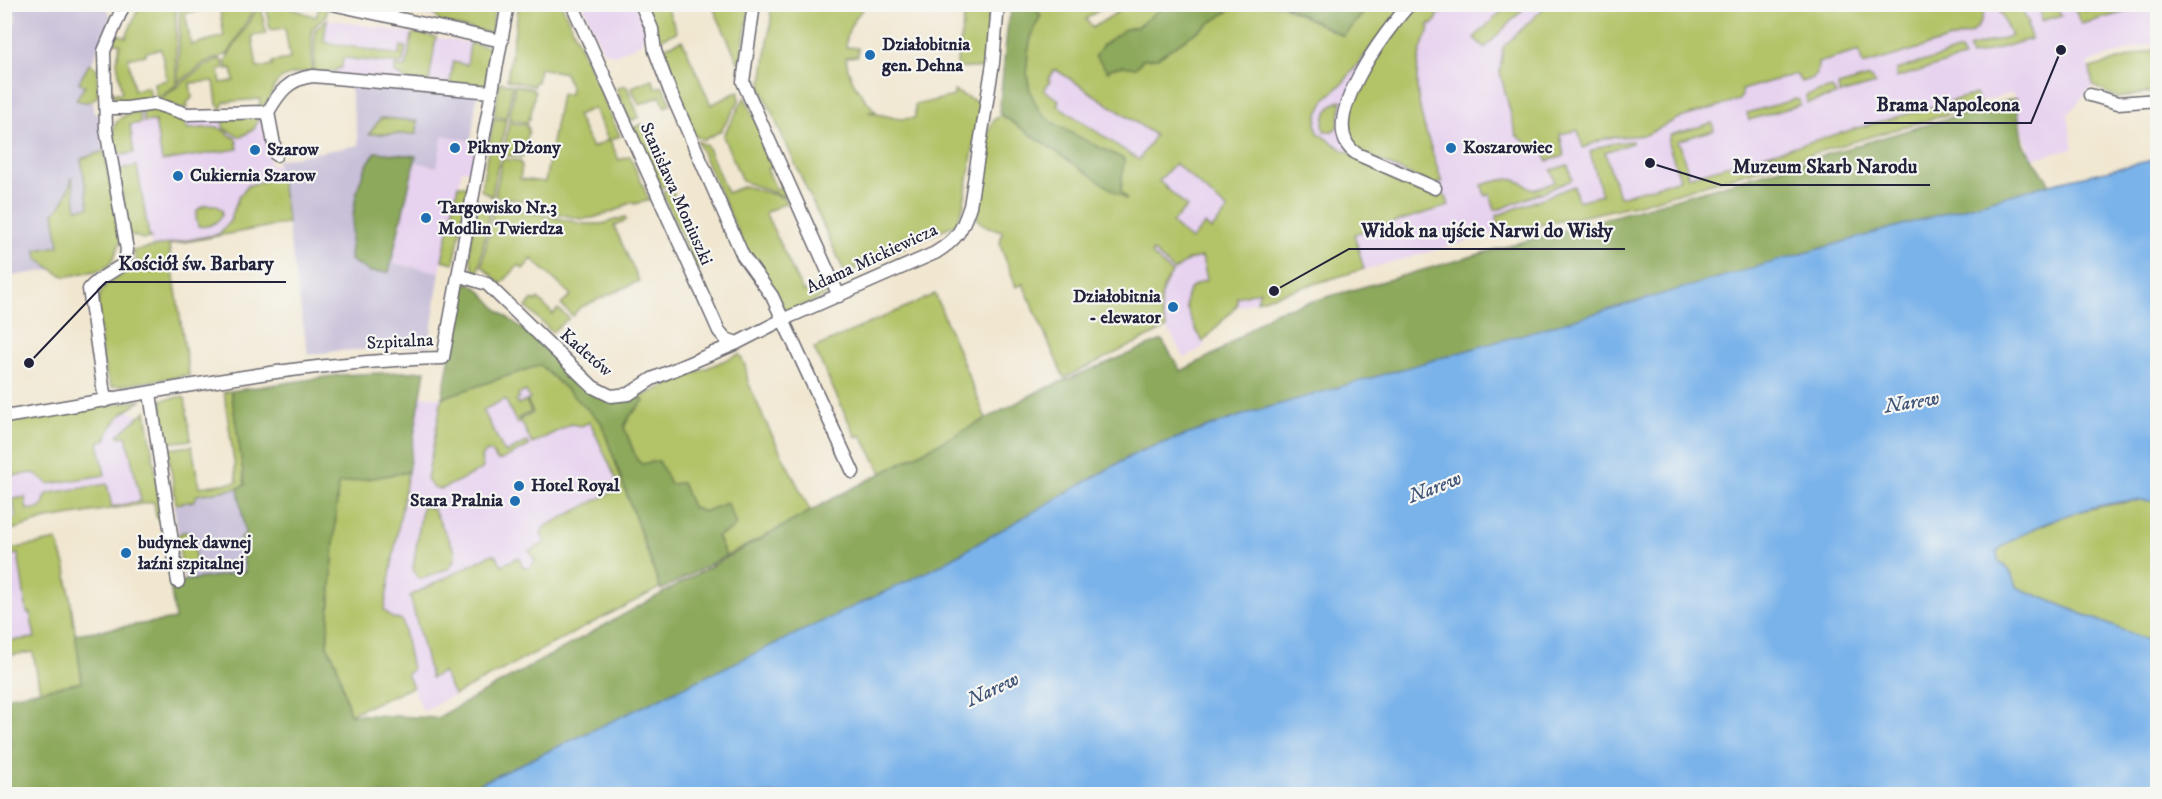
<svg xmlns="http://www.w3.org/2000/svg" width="2162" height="799" font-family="'IM FELL DW Pica',serif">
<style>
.built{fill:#e7d2ef}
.industrial{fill:#c8bfd8}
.green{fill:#b2c367;stroke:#6a7251;stroke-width:1.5;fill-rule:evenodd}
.forest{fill:#8da95c;stroke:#58664c;stroke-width:1.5}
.water{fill:#7ab3ea;stroke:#4e6a92;stroke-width:1.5}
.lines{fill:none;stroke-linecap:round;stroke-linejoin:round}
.minor-casing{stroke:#6a676f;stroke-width:15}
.minor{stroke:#fff;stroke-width:12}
.poi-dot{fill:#1f6fb2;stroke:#f6f6f2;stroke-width:2}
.labels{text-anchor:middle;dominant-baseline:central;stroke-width:4.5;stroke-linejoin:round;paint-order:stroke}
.poi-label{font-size:18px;font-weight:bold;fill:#22223b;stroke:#f6f6f2;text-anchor:start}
.street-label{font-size:18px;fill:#22223b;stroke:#f6f6f2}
.water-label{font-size:20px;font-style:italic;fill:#415578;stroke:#f6f6f2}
.leader{fill:none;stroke:#22223b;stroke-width:2}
.callout-dot{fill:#22223b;stroke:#f6f6f2;stroke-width:2}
.callout-label{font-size:20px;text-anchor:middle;font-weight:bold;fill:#22223b;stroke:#f6f6f2;stroke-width:4.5;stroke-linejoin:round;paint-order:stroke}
</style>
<rect width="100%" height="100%" fill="#f6f6f2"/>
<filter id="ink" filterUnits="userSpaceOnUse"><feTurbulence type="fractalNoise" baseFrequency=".0167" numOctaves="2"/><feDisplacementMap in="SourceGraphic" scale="12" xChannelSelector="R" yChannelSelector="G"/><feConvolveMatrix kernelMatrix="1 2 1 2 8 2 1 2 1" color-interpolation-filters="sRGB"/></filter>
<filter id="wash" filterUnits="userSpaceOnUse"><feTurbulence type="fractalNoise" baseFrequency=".008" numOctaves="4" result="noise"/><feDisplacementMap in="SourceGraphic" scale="24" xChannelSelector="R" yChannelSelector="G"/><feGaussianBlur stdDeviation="1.35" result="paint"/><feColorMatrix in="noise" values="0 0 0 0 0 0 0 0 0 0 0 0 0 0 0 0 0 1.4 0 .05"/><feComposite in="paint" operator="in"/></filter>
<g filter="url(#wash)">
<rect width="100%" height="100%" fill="#f1e7d0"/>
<path class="built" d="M361,5h76l-3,4 1,8 -43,-8 -4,2z
M583,5h52l11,25 -5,13 -26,12 -12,-4z
M1040,5h67l-21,14 17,26 6,26 1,-2 181,130 -34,102 -20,6 -1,-2 -33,36 2,5 -20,12 -18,-30 -15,7 -2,-81 3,-3 -154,-138z
M1394,5h763v37l-69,20 6,23 -26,29 5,35 -42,10 -18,-66 -33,9v3l-341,99 -68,15 -70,13 -137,38 -1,-1 -57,18 35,-116 -59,-40z
M327,19l143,24 -3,22 -14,-2 -3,21 -136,-12z
M151,108l105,9 7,4 7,45 8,-1 10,58 -136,25 -2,-10 -7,1 -14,-5 -17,-98 5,-14 8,-8z
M443,135l28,6 -1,4 6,1 -5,25 -9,-1 -22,102 -48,-9 23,-101 21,5z
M540,365l61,57 59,166 -237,123 -16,-38 -15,-55 -8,-8 37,-214 21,2z
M127,410l12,6 15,86 -107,17 -42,13v-103z
M57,540l9,28 16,114 -42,9 -7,-39 -28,4 -1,-106z"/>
<path class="industrial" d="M5,5h102l-1,2 5,10 -19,46h-2l-10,19 5,3 -9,15 11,3 6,-1v10l5,3 6,36 -23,8 17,104 -93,14 -1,-236 12,-21 -1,-8 -10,-6z
M349,83l128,11 -6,47 -28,-6 -6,32 -22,-5 1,-5 -27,115 2,-9 49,9 -11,74 -93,5 -28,4 -31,-195 82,-15z
M238,488l7,46 -5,4 5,34 -60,10 -11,-76 20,-5 2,-6z"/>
<path class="green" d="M180,4l18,1v6l-13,2 6,32 33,-9 -5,-31h37l-28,49 -22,8 -28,21z
M1983,4c3,13 -3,22 -12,29l-108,32 -4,-14 -41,12 -1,11 -4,4 -12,4 -5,-8 -55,16 1,5 -3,5 -62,19 -31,16 -40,3 -23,10 -5,-18 -18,4 4,22 -17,5 -3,-9 -7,-2 -21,-15 -16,-63 3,-25 44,-42z
M140,5h36v80l-16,12h-4l-2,-14 13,-3 -6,-31 -15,3v3l-18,3 6,32 15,-3 2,14c-17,2 -27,6 -40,-8h11l-5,-32 3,-17 -7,-2 3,-8 10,3z
M259,5h2l5,29 -14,2 5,32 15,-2v-4l18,-3 -5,-31 -15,2 -4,-25h15l35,12 4,-11 7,2 -1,7 -14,14v42c-14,2 -34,3 -39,18 -4,10 -4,14 -14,20l1,-10 -36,3 -3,8 -4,-6 -3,-23 -24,2 2,15 -5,5 1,5h-5l-25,-7 48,-36 14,-6 3,3 1,7 -5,1 2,13 13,-2 -2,-13 -5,1 -2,-8z
M437,5h59l-5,28 -50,-10 -7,-9z
M519,5h43l58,131 -10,4 9,20 11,-4 19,44 -15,4 -1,-2 -10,4v2l-30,10 -12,1 -33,-8 -18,-9 -35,-6 7,-37 18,2v3l2,1 -2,14 25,3 16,-88h9l1,-5 -6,-16 -25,-5 -3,14h-3v4l-27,-6zM594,108l14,32 -16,8 -15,-33z
M645,5h21l11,27 -16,7 1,3 -3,1z
M712,5h38l-10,58 -2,-1z
M770,5h97c-12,11 -21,26 -21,42l12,1v8l-12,1c2,24 15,37 30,55h-8l32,7 15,-1v-13l39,-9v-5l27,13 -18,104 -7,16 -111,49 -84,-184 10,-69z
M949,5h40l-1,63h-32l9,-57 -10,-2z
M1040,5h10l5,5 1,-2 -3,-3h54l-21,14 6,9 37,-23h38l-30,22 -12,2 -15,40 13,-3 13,1 7,-8 14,-1 78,-53h47l61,31 28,-31h34l-62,78 -17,15 -8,16 -2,10 2,9 27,18 101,45 3,10 -95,28 10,35 -107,32 3,-10 -23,6v8l-34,37c-12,-21 -33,-52 4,-62l-5,-23 -14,3 -14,11 -21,-20 -2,3 21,19c-13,17 -15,36 -5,55l-103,50 -41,-94 -7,3 -16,-42 2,-14 -16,-5 -9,-6 13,-93 4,-7 7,-5 125,83 -5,-6 3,-33c-14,-6 -74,-35 -81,-44 -23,-28 -19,-71 -2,-100l-3,-2zM1055,69l100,66 -16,25 -82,-55 2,-5 -15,-10 6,-9 -2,-2zM1175,163l53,47 -17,20 -6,-6 -14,16 -19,-17 15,-16 -28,-26z
M1420,5h30l-6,7 -7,2v5l-5,6 -2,-2 -2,3 2,2c-29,52 -3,103 12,155l-11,1 -76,-34c-25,-53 33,-108 65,-145z
M1508,5h19l-42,43 -11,-10z
M1997,5h23l9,19 -2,1 4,14 -60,17 -3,-8 43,-12z
M2040,5h11l11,10 -21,6z
M2071,5h13v5l21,-5h46l-70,19 -5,-13h-1z
M327,19l-3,23 75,13 2,-9 5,1 -3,15 -3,2 -57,-6 -1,9c-10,6 -17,6 -28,5l1,-42z
M414,33l22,4 -7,45 -23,-2 -11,-8v-6l11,1 6,-32z
M682,40l29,65 28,-14v10l-18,30 -17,9 -9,-4 -36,-86z
M470,43l22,5 -5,36 -8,2 -29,-2 3,-22 14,3z
M2157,49v42l-39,7 -25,-12 -3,-18z
M1961,50l2,8 -67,20v-8z
M90,63l7,6 1,25c-5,10 -12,9 -22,6l9,-14 -6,-4z
M1869,77l7,7 -37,10 -1,-8z
M652,79l4,9 7,-2 8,18 -6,3 -5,-11 -21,9 -7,-16v-2z
M500,82l13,3 -7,33 -12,-3z
M515,85l18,4v2l2,1 -5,27 -2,-1 -1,5 -18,-4z
M624,85l3,2 12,30 -9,4 -14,-32z
M1832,88l4,7 -29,8 -1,-8z
M1976,94l4,11 -341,99 -68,15 -70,13 -5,-16 78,-30 4,15 24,-6 -12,-43c13,-8 27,-10 42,-11v2l-27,9 14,45 61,-18 -12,-36 2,-8 42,-12 2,7 -37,11 1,3h2l8,29 -2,1 2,3z
M745,97l30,68 -8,4 9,20 6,-2 4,10 -44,-16 -19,-45z
M1796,99l3,1 1,5 -51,15 -2,-7z
M1342,100l-4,26 -5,5h-9c-4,-12 6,-28 18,-31z
M151,108l31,10 6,11 30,-2 18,12 2,10 -76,12 -7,-40 -11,1 -2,-12z
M139,111l2,12 -11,2 4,28 -13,2 -6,-3c-4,-25 -3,-35 24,-41z
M256,117l3,1 -5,11 -13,8 -17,-8 -3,-11z
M381,118l36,3v13h-48z
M494,118l12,2 -14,77 -11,-7z
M509,122l18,3 -1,3h3l-5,27h-3v2l-18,-2z
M642,124l27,60 -9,4 -27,-60z
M697,141l9,4 2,3 19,45 17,-7 35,10 9,6 -22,10v2l37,78 25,-11 2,10 -3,4 -38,17 -4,-1 -40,-63z
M104,151l17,92 -2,1c-7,24 -12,26 -36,29 -5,1 -13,4 -18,3 -7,-1 -20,-13 -28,-17l-1,-9 23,-4 -5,-33c11,-11 14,-21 18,-36l5,32 12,-2 -8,-48z
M1568,165l4,15 -69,28 -8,2 -5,-16 -5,2 -3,-11c22,-6 31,-11 51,5l22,-8 -4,-12z
M137,166l12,70 2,2 -8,1 -14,-5 -10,-61 4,-5z
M280,176l8,47 -119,22 20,130 -77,12c-13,-21 -12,-59 -14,-85 3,-21 22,-27 39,-33l-1,-11 -4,-7 87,-17 11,-13 8,-23 9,-12z
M458,185l11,2 -15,76 -12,-3z
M671,188l34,79 -8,3 -35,-78z
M482,202l9,1 -13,72c-16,-15 -3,-51 0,-71z
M494,204l90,20h18l23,-7 1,3 -12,6 25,55 -60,27 -6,8 -12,-11 10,-10 -39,-36 -9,10 -4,-4 -18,19 -19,-18z
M205,205h11l6,5v5c-5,9 -14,13 -24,11l-2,-8 1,-8z
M935,294l51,125 -104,54 -21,-38 -5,2 -42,-89z
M533,299l3,2 2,-2 15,15 5,-5 11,9 -17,14 -26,-25z
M739,354l6,11 3,17 17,39 46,91 -85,44 -9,-20 15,-6 -5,-27 -24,9 -11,-5 -10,-24 -12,1 -11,-23 -17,3 -5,-4 -13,-33 6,-11 13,-15 -3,-4z
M540,365l61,57 59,166 -206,107 -11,-23 -12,6 -21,-82 82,-42 5,2 5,9 17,-8 3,9 4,2 5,-1 4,-6 -6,-10 16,-8 -4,-9 3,-7 76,-39 -30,-66 -9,4 -10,-2 -39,20 -12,-25 13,-6 -6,-13 3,-1 -4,-8 -8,3 1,4 -3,2 2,4 8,-3 5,11 -13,6 2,4 -3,2 -12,-25 -22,11 22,43 22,-11 2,4 -28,14h-4l-5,-8 -5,-1 -6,6 2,10 -2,3 -39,19c-8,0 -12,-3 -15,-10l15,-81z
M231,391l14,94 -7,3 -41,7 -3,6 -18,3 -8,-55 24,-3 7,41 38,-5 -13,-90z
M180,397l5,1 6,42 -24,3 -6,-43z
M142,400c-19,12 -29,19 -36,40l-8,2 7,33 -56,9 -15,-11 -25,3 -2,-15h-2v-39z
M146,411l18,117 -8,-12 -2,-14 -107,17 -42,13v-12l11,-2 -3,-19 12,-2 2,13 13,-2 3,-3 3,-10 4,-2 57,-9 5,23 29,-6 -15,-65 -6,1 -2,-2z
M408,472l-24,138 8,8 10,2 10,50 -5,4 6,13 -63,27 -14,-52 -9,-16 11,-163z
M2146,499l11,3v136h-15l-126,-51 -5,-14 -13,-13 -1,-8c9,-10 19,-14 31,-20 42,-22 73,-26 118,-33z
M425,506l8,3 22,42v7l-5,10 -28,11 -5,-2 -4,-8 9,-61z
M183,532h4c8,8 10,28 6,39l-5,1 -6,-4 -4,-29v-4z
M57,540l9,28 16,114 -42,9 -7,-39 -28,4 -1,-33 3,18 28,-3 -5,-25h-3l-9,-59 -13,2v-6z"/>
<path class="forest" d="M1167,4l71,1 -81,53 -14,1 -7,9 -13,-2 -13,3 -2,3 -13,-16 8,-11 22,-16 12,-2z
M1002,5h38l-2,8 3,2c-17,29 -21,72 2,100 7,9 68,38 81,44l-3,33 6,8 -128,-87 9,-92 4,-9 -10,-3z
M1282,5h89l-28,31z
M2016,98l7,46 27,40 -804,230 -108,38 -202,116 -478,226h-453v-45l7,-2 -7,-33v-17l77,-15 -7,-48 100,-15 -5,-36 75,-11 -5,-34 5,-4 -7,-46 7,-3 -14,-94 109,-16 85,-4 -17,101 -70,12 -11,162 9,16 14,52 87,4 397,-220 205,-107 123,-51 19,31 37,-19 56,-40 443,-125z
M376,152l40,4 -27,116h-19l-20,-12c2,-36 2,-80 26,-108z
M467,282l12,7 20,22 20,15 71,64 27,10 23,-3 4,4 -14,15 -6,11 13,33 5,4 17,-3 11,23 12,-1 10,24 11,5 24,-9 9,21 -4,6 -15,6 9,20 -65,34 -60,-168 -61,-57 -98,33 21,-109z"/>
<path class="water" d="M2157,159v343c-34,-10 -136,23 -160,50l1,8 13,13 5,14 126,51 15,5v151h-1699l477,-226 203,-116 108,-38 642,-185 162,-45z"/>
</g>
<g filter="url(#ink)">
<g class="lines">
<g class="minor-casing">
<path id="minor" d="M332,4l170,37
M572,4l147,327 7,8 11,4
M641,4l11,25 3,22 15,40 73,165 29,40 81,176
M754,4l-11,78 96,214
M1410,4c-23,25 -98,122 -53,150l78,34
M2090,95l28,8 40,-3
M106,108h21l29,-4 31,10 81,-2c11,-19 20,-33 45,-36l179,16
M268,112l8,43
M458,275l29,9 106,103 18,9 18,-2 23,-15 85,-36 45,-23 153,-67c23,-14 27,-23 35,-47l23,-143 5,-59
M150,393l28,189
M105,401l-16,-112c10,-12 24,-17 36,-26l2,-13 -21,-121 -2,-78 20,-47
M4,417c146,-23 291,-56 439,-59l65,-354"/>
</g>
<use href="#minor" class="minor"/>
</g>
</g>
<g class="poi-dot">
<circle cx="870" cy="55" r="6"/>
<circle cx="455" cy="148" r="6"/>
<circle cx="1451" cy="148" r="6"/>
<circle cx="255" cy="150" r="6"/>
<circle cx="178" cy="176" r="6"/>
<circle cx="426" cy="218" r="6"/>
<circle cx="1173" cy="307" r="6"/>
<circle cx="519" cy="486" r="6"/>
<circle cx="515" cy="501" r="6"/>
<circle cx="126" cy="553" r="6"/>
</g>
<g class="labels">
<g class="poi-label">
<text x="882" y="45">Działobitnia<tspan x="882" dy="21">gen. Dehna</tspan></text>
<text x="467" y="148">Pikny Dżony</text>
<text x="1463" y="148">Koszarowiec</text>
<text x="267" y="150">Szarow</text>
<text x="190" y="176">Cukiernia Szarow</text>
<text x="438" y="208">Targowisko Nr.3<tspan x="438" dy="21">Modlin Twierdza</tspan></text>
<text x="1161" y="297" text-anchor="end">Działobitnia<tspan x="1161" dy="21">- elewator</tspan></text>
<text x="531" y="486">Hotel Royal</text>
<text x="503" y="501" text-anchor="end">Stara Pralnia</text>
<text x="138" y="543">budynek dawnej<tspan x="138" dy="21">łaźni szpitalnej</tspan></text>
</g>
<g class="street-label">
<text transform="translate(676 194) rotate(66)">Stanisława Moniuszki</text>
<text transform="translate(872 259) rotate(-25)">Adama Mickiewicza</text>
<text transform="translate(400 342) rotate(-3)">Szpitalna</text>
<text transform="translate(586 353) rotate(41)">Kadetów</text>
</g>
<g class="water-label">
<text transform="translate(1912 403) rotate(-9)">Narew</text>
<text transform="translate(1435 488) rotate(-21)">Narew</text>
<text transform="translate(993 690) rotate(-25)">Narew</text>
</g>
</g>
<path class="leader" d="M2061 50L2031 123H1864M1650 163L1721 185H1930M1274 291L1349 249H1625M29 363L106 282H286"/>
<g class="callout-dot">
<circle cx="2061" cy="50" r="6"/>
<circle cx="1650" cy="163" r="6"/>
<circle cx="1274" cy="291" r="6"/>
<circle cx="29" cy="363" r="6"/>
</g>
<g class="callout-label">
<text x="1948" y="111">Brama Napoleona</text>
<text x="1825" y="173">Muzeum Skarb Narodu</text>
<text x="1487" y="237">Widok na ujście Narwi do Wisły</text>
<text x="196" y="270">Kościół św. Barbary</text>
</g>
<rect width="2162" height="799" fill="none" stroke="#f6f6f2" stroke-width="24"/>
</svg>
